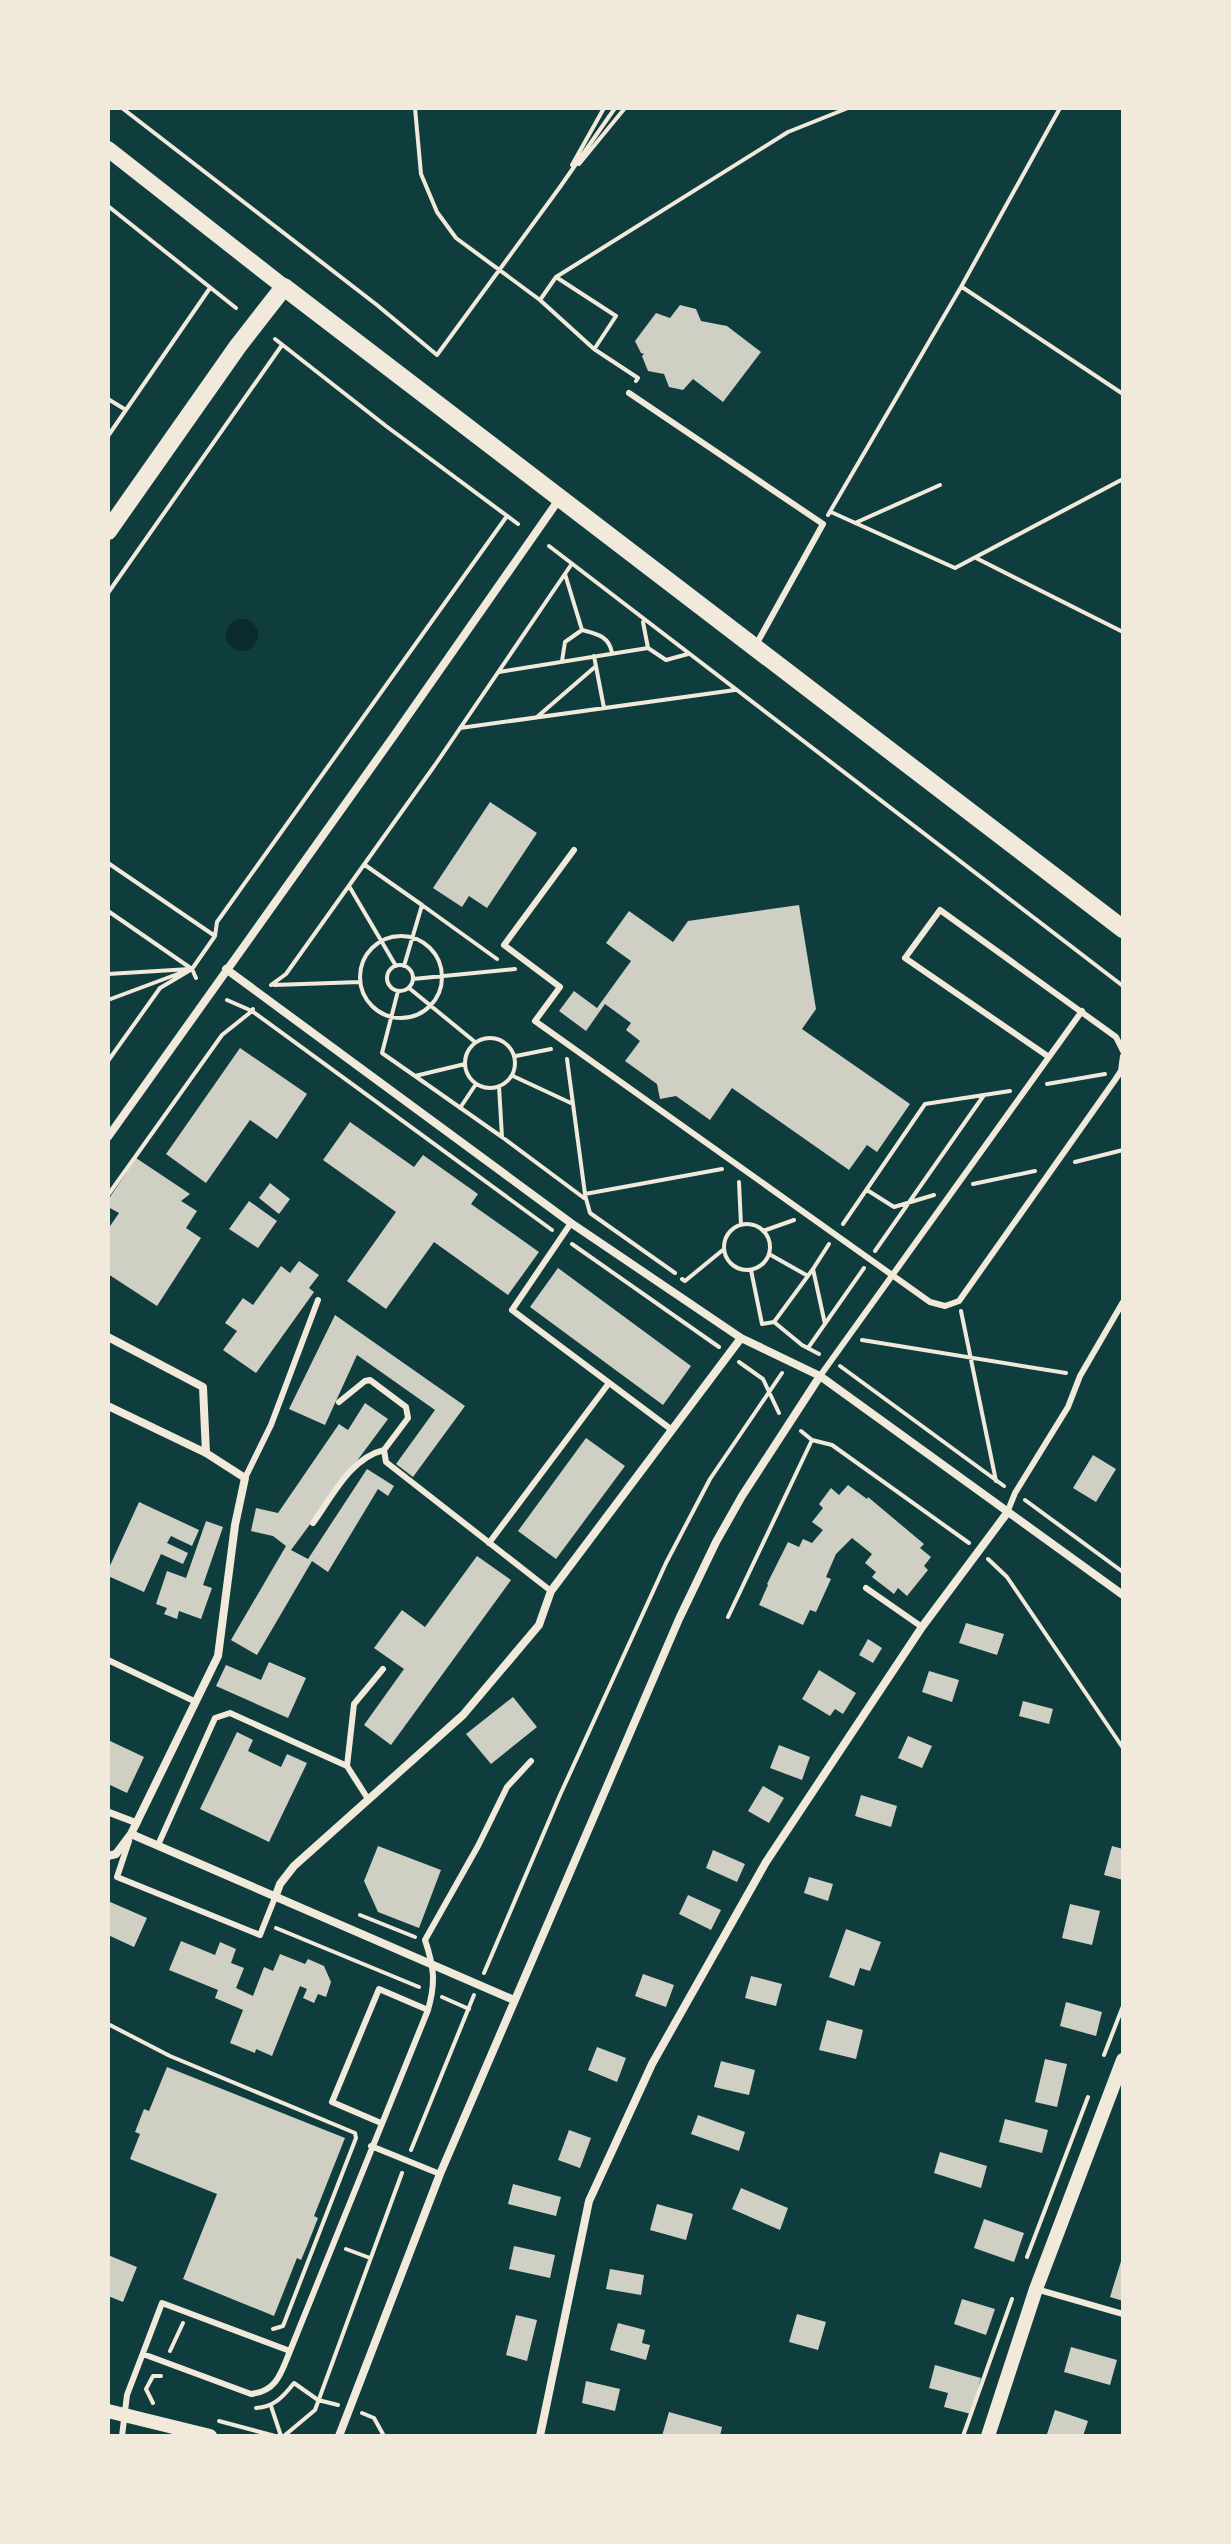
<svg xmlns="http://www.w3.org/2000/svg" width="1231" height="2544" font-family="'Work Sans',sans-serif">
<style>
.water{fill:#0a2a2b}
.building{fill:#cfcfc3}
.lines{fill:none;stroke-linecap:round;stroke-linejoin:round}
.path{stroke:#f1e9da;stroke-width:4}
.service{stroke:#f1e9da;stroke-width:6}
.pedestrian{stroke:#f1e9da;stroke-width:7}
.minor{stroke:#f1e9da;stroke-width:8}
.tertiary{stroke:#f1e9da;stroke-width:14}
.secondary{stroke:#f1e9da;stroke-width:16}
.primary{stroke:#f1e9da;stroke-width:18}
</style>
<rect width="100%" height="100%" fill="#0f3d3e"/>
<path class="water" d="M226 635a16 16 0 1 1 32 0a16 16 0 1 1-32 0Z"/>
<path class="building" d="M680,305l16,4 5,12 26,5 34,26 -38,50 -30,-23 -10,11 -14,-3 -5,-13 -16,-3 -6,-15 2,-2 -3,-1 -6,-12 21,-28 14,5z
M490,802l47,31 -50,75 -18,-12 -7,11 -29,-19z
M799,905l17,104 -14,20 108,75 -33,48 -10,-7 -18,25 -117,-82 -22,32 -34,-24 -16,3 -3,-15 -32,-23 15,-20 -14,-11 5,-7 -26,-19 -19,27 -27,-20 15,-20 23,17 34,-47 -25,-18 23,-32 44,31 15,-21z
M240,1048l67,46 -30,45 -27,-19 -44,63 -40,-29z
M350,1122l64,45 9,-12 55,39 -7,10 68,48 -31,43 -74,-53 -48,67 -39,-28 49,-69 -73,-52z
M136,1158l54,36 -9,7 16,10 -11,17 15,10 -44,68 -49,-32v-45l11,-16 -11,-6v-7z
M270,1183l20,16 -11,15 -20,-16z
M249,1201l28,20 -19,27 -29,-19z
M299,1261l20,14 -10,13 5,4 -58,81 -33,-23 14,-19 -12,-8 18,-25 10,7 28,-39 9,7z
M558,1268l133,98 -28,39 -133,-98z
M335,1315l130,91 -52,71 -17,-13 39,-54 -78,-55 -32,70 -36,-16z
M365,1403l23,16 -97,131 17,9 59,-90 27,17 -6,10 -10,-7 -50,83 -16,-11 -55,94 -26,-15 55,-94 -13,-10 -22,-5 5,-23 22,5 61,-89 9,6z
M586,1438l39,28 -69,93 -38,-28z
M1093,1455l23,14 -20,33 -23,-14z
M848,1485l19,14 1,-2 56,47 -4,4 11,9 -7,9 4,4 -21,26 -9,-8 -4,6 -22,-17 4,-5 -11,-9 7,-9 -20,-16 -16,16 -10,23 5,2 -15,33 -6,-2 -7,15 -44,-20 9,-20 -1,-1 21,-42 11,5 4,-8 9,4 11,-13 -11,-8 11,-14 -4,-4 12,-16 8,7z
M139,1502l60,28 -7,16 -21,-10 -4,7 21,10 -5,11 -22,-10 -17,38 -36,-16v-6z
M206,1521l17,6 -20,58 9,3 -11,31 -22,-8 -2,8 -13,-5 3,-6 -11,-4 11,-33 19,7z
M477,1556l34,24 -120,165 -27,-20 40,-56 -30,-21 28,-38 23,17z
M966,1623l38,11 -7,21 -38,-12z
M868,1639l14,9 -9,15 -14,-8z
M269,1662l37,16 -18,40 -72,-32 10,-21 35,15z
M819,1670l37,23 -13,21 -8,-5 -5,7 -28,-17z
M929,1671l30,9 -7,22 -30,-10z
M513,1697l24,30 -46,37 -25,-30z
M1023,1701l30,8 -4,15 -30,-8z
M237,1732l16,8 -5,11 33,16 6,-13 20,9 -38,79 -69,-33z
M908,1736l24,10 -10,22 -24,-10z
M108,1740l36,17 -17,36 -19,-9z
M779,1745l31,12 -8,23 -32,-12z
M763,1786l21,12 -15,25 -21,-12z
M861,1795l36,11 -6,21 -36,-11z
M378,1846l63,24 -22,58 -41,-16 -14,-31z
M1112,1846l11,3v31l-19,-5z
M713,1850l32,14 -8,18 -31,-14z
M809,1877l24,7 -5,17 -24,-8z
M688,1895l33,15 -10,20 -32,-16z
M108,1901l39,17 -13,29 -26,-12z
M1070,1904l30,7 -8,34 -30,-7z
M846,1929l35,13 -11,29 -10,-3 -6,18 -25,-9z
M181,1941l34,14 5,-13 16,7 -5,14 13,5 -8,20 17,8 11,-29 9,4 7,-17 25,10 3,-5 16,7 7,16 -5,15 -8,-3 -4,9 -11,-5 4,-9 -7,-3 -28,70 -16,-7 -1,4 -25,-10 13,-33 -28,-12 3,-8 -49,-20z
M643,1974l31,11 -8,22 -31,-11z
M751,1976l31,8 -6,22 -31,-8z
M1066,2002l36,10 -6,24 -36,-10z
M827,2020l36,10 -7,29 -37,-9z
M597,2047l29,11 -9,24 -29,-12z
M1045,2059l22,5 -10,43 -22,-5z
M721,2061l34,9 -6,25 -35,-8z
M167,2067l178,71 -31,78 4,2 -11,28 -6,14 -4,-2 -23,58 -91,-37 34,-85 -87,-35 10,-25 -5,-2 9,-23 5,2z
M698,2115l47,17 -6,19 -48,-17z
M1005,2119l43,11 -6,23 -43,-11z
M569,2130l22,8 -11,30 -22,-8z
M940,2152l47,14 -6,22 -47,-15z
M513,2184l48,13 -5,19 -48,-12z
M741,2188l47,20 -8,22 -48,-21z
M657,2204l36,10 -7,26 -36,-10z
M984,2219l40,14 -10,29 -40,-14z
M514,2246l41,9 -5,23 -41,-9z
M108,2255l29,12 -14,35 -15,-6z
M1122,2258l1,1v42l-13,-4z
M610,2269l34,6 -3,20 -35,-6z
M962,2299l33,10 -9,26 -32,-11z
M797,2314l29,8 -8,28 -29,-8z
M516,2315l21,5 -10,41 -21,-6z
M618,2323l27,7 -3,13 8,2 -4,15 -36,-10z
M1071,2347l46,13 -7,25 -46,-13z
M935,2365l46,13 -10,36 -27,-7 4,-14 -19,-5z
M586,2381l34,8 -5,22 -33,-8z
M1055,2410l33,11 -5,15 -36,-2z
M669,2412l53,15 -2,9h-58z"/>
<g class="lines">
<path class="path" d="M122,108l255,197 60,50 123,-168 55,-79
M415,108l6,66 16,38 19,26 84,62 16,-23 232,-145 60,-24
M579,164l46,-56
M572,165l32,-57
M108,206l128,102
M556,277l60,39 -21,32
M962,287l161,107
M540,300l54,49 44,29 -2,3
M275,339l111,87 132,98
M108,399l18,11
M108,436l102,-148
M831,512l124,56 168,-89
M828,515l133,-228 99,-179
M855,523l85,-38
M549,546l574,440
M976,558l147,74
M565,574l17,56c15,4 27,6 30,23
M108,593l174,-248
M648,648l18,12 22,-6
M594,656l10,52
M562,661l3,-19 17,-12
M499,672l149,-24 -5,-26
M537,717l59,-51
M460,728l275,-38
M108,863l107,73 2,-14 290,-406
M365,865l57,40
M349,886l47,80
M108,911l84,58 4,9
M360 977a41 41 0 1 1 82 0a41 41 0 1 1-82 0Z
M387 978a13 13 0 1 1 26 0a13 13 0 1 1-26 0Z
M404,966l18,-61 75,54
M108,974l82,-5
M413,979l102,-10
M271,985l15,-11 149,-209 136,-200
M274,985l86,-3
M409,988l66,54
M398,991l-16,62 33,23
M108,1000l75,-28
M227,1000l25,11 1,-2
M465 1063a25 25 0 1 1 50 0a25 25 0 1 1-50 0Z
M516,1056l35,-7
M567,1059l18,135 137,-25
M108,1061l52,-73 32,-19 23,-33
M465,1064l-50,12 87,61
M513,1076l60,28
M1047,1084l58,-10
M499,1086l3,51 82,61
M460,1108l16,-24
M1075,1162l48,-12
M739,1182l2,43
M973,1184l62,-13
M867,1190l27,17 40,-12
M108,1195l114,-160 30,-24 300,219
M585,1195l5,18 85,60
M843,1224l82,-120 85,-13
M724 1247a23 23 0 1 1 46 0a23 23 0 1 1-46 0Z
M763,1231l31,-11
M572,1244l147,103
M875,1251l109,-156
M769,1254l39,22
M813,1269l16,-25
M751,1270l11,54 12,-2
M682,1279l3,2 39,-32
M961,1311l35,170
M862,1340l204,33
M808,1348l56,-80
M819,1354l-17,-9 -28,-23 39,-53 12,55
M739,1362l24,17 16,34
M840,1366l164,120
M801,1431l11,9 20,5 137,98
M1025,1500l98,72
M988,1559l19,18 116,171
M728,1617l84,-177
M360,1915l55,22
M276,1928l143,59
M484,1973l76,-178 106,-232 44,-84 72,-106
M442,1997l27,12
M108,2024l62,32 185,77 1,5 -73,188 -10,3
M1104,2055l19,-49
M411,2150l63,-155
M346,2249l24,9
M1027,2257l61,-160
M170,2351l13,-28
M153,2403l-7,-14 7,-13h8
M271,2406l10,30
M256,2408c18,-1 27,-11 38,-25l24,17 20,5
M362,2413l12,5 10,18
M219,2421l56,15
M284,2436l31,-26 87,-237
M963,2436l49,-137"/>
<path class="service" d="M629,393l194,131 -66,119
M574,850l-70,95 56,42 -25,34 395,281 15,4 14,-5 156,-221 6,-9 2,-15
M1049,1057l-144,-99 35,-48 176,127 7,14
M571,1223l-59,87 160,120
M820,1376l262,-365
M339,1402l26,-21 5,-1 36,27 2,11 -24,32 2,12 165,129
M245,1478l26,-53 47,-125
M1007,1513l8,-20 53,-86 12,-31 43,-74
M313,1523c19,-26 37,-65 71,-73
M489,1543l120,-160
M866,1588l56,39
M108,1660l86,41
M368,1799l-21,-33 7,-62 29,-35
M129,1841l-12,36 143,58 16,-40
M158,1845l57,-127 15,-5 117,53
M381,2123l-49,-21 47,-113 49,21
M371,2146l69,28
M1036,2289l87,25
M290,2351l138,-341c8,-28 6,-43 -3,-70l53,-94 29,-59 24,-26
M122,2436l5,-41 35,-92 128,48c-9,22 -13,40 -39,43l-108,-40"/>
<path class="pedestrian" d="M108,1812l29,11"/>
<path class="minor" d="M226,969l345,254 170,115 79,38 303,219
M108,1137l285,-400 167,-239
M108,1337l95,50 3,66
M108,1406l98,47 39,25 -10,47 -17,131 -87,178 -15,20 -8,2
M131,1834l383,166
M276,1895l4,-11 14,-18 169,-151 76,-90 12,-34 190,-253
M339,2436l101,-262 239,-555 37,-77 26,-46 78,-120
M540,2436l49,-235 63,-137 114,-202 156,-235 85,-114"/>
<path class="tertiary" d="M108,2411l102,25
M988,2436l48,-147 87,-229"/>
<path class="secondary" d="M108,149l176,138"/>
<path class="primary" d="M108,531l130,-185 46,-59 839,642"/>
</g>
<rect width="1231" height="2544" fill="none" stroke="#f1e9da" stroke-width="220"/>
</svg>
